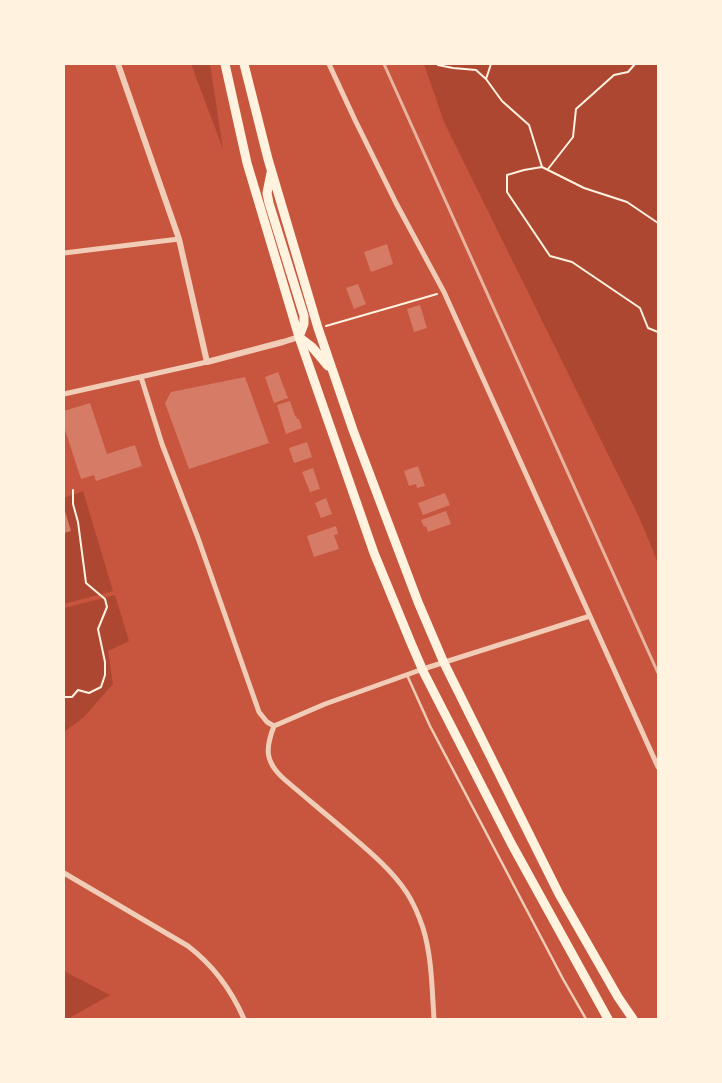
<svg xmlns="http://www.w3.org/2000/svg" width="722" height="1083" font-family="'Nunito Sans',sans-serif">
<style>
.green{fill:#ae4732}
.building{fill:#d67c66}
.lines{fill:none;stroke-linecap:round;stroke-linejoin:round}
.path{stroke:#fff3e0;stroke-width:2}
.service{stroke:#f1ccb7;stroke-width:2.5}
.minor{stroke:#f1ccb7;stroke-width:5}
.tertiary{stroke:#f1ccb7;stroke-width:6}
.trunk{stroke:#fff3e0;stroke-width:9}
.rail{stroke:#e9b49f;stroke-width:3}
</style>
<rect width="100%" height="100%" fill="#c8553d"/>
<path class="green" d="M191,64h19l13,85z
M424,64h234v499l-19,-46 -195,-395z
M83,491l30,100 -49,13v-106z
M115,595l14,46 -21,10 5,33 -29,33 -20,15v-124z
M64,971l46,24 -42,24h-4z"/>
<path class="building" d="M387,244l6,20 -22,8 -7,-20z
M358,284l8,20 -12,5 -8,-21z
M420,305l7,23 -13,4 -7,-23z
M278,372l10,26 -14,5 -9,-26z
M245,377l24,66 -80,26 -24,-66 6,-11z
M290,401l5,15h1l1,3h2l3,9 -16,6 -9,-29z
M90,403l17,51 28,-9 7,21 -46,15 -2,-6 -13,4 -17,-52v-11l1,-1 -1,-4z
M307,442l5,15 -18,6 -5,-15z
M418,466l7,20 -8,2 -1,-4 -7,2 -5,-15z
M313,468l7,21 -10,3 -8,-20z
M445,493l5,12 -27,10 -5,-12z
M326,498l6,16 -11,4 -6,-15z
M64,508l7,23 -7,2z
M446,511l5,13 -23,8 -2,-6 -2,1 -3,-7z
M336,526l2,8 -4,1 5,14 -25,8 -7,-21z"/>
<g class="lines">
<path class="path" d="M438,64v1l15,3 23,2 10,9
M491,64l-5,15 16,22 27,24 13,42 42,21 43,14 31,21
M542,167l-18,3 -17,5v17l43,64 22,6 68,46 8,20 10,4
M548,169l25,-32 3,-28 38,-34 14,-3 7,-8
M326,326l111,-32
M64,697h8l6,-7 11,3 12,-6 4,-12v-13l-7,-33 9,-22 -2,-8 -19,-16 -8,-61 -5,-18v-14"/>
<path class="service" d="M407,675l23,51 133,253 23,40"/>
<path class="minor" d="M329,64l26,56 41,83 48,89 214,475
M64,253l115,-14
M141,377l21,67 36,94 61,174 8,10 7,4c-9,23 -9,36 10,53 21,18 43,36 64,54 21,18 44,37 59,60 7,11 12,23 16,35 9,29 9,62 11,91
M64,394l143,-32
M274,726l51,-22 98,-35 167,-53
M64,873l124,73c26,20 43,43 56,73"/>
<path class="tertiary" d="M118,64l61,175 28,123 76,-20 16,-5"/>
<path class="trunk" d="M225,64l22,99 52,174 75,216 37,90 13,30 87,170 97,176
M244,64l24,95 50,169 35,102 65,172 26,61 115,231 59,103 15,22
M271,173l-4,20 2,10 35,113v8l-5,13
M299,337l13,10 16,19"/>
<path class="rail" d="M384,64l274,609"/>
</g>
<rect width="722" height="1083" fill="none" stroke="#fff3e0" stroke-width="130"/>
</svg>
